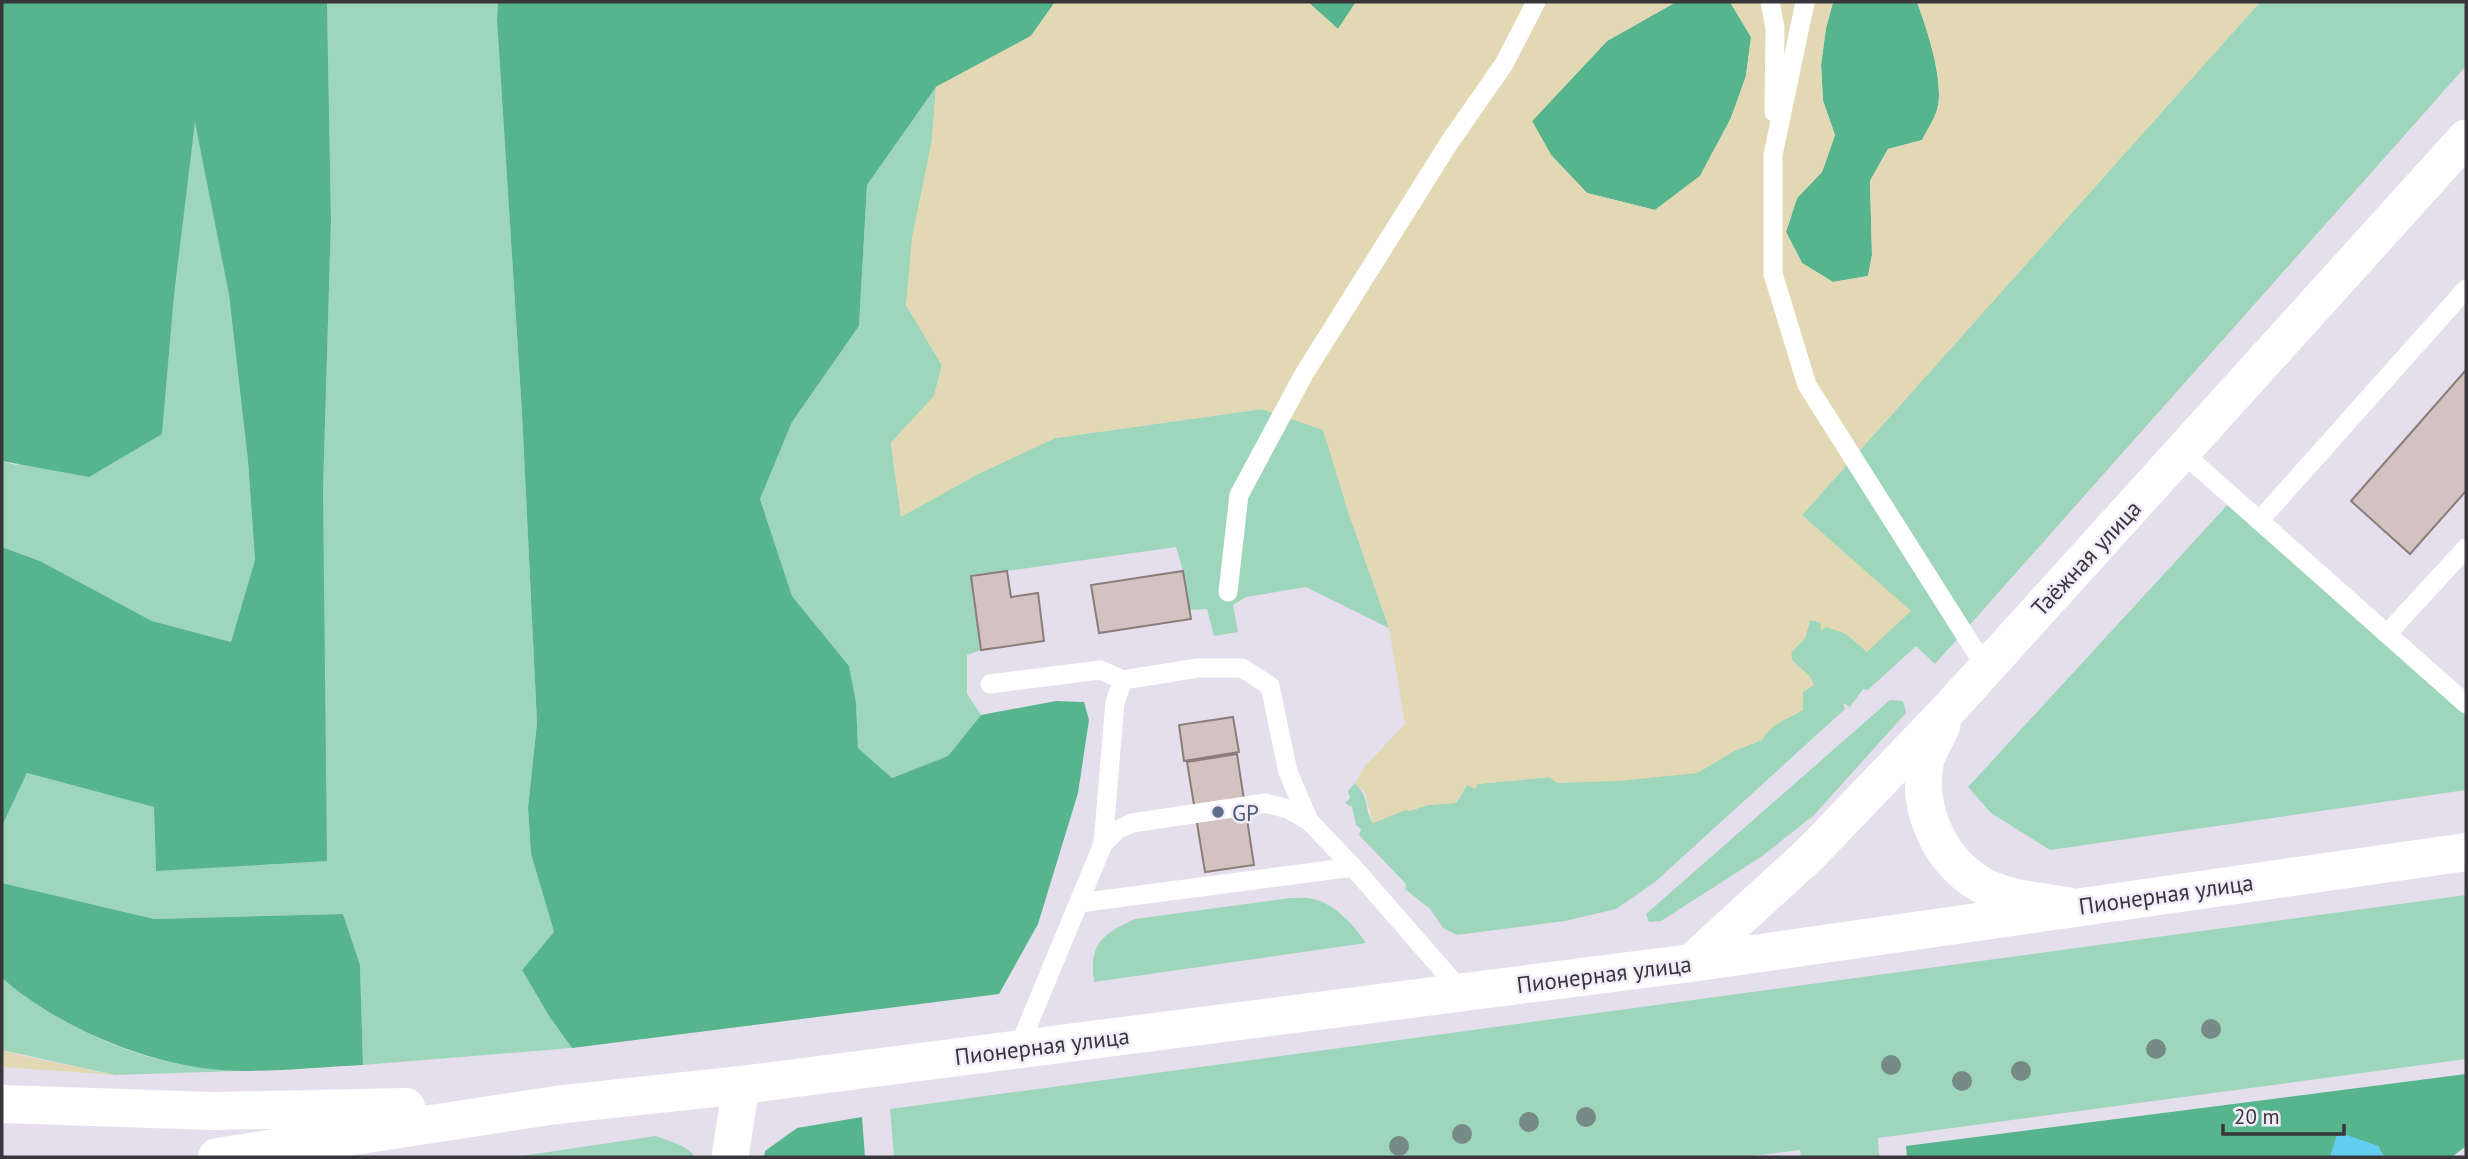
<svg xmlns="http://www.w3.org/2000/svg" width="2468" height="1159" font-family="'PT Sans',sans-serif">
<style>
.green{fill:#9ed6bb}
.forest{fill:#56b58d}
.sand{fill:#e2d9b4}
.water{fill:#62cdef}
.building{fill:#d3c3c0;stroke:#8c7d7b;stroke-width:2}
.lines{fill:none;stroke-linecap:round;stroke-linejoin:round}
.service{stroke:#fff;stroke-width:19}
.minor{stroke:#fff;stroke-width:37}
.tertiary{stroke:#fff;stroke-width:38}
.tree{fill:#768a87}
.service-dot{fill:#5c6f8a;stroke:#f2ecfa;stroke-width:2.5}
.labels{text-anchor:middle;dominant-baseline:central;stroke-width:5;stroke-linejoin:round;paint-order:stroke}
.street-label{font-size:23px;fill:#39363b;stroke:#f2ecfa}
.service-label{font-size:23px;fill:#4e5e75;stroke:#f2ecfa;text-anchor:start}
</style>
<rect width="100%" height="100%" fill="#e5dfed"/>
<path class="green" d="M327,2h171l-1,18 25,393 15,310 -9,85 3,46 23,78 -32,38 27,46 23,32 -209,17 -3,-100 -17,-51 -189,5 -152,-36v-57l25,-53 127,34 2,63 167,-378 8,-272z
M2260,2h206v64l-531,598 -19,-18 -48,44 -5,-1 -13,18 -7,-4 2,6 -190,173 -39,27 -51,12 -108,14 -14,-7 -13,-19 -25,-20 1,-5 -47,-49 2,-6 -5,-4 -4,-18 -7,-4 5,-5 -2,-7 7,-8c16,17 8,24 18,40l33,-14 3,2 19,-6 28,-2 11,-18 82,-8 148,-4 39,-23 26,-10c7,-15 27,-22 41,-30v-18l7,-15 -18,-17 -1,-8 14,-14 5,-18c12,2 24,9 36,14l-44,-119z
M936,87l-4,53 -26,165 36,60 -8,31 -43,47 10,73 77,-42 77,-36 207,-29 62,21 24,81 41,117 -83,-41 -60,10 -13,8 5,27 -24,4 -7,-27 -17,1 -7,-39 -7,-24 -205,29 10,74 -14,5v39l14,21 -33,41 -56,22 -34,-30 -2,-46 -7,-36 -57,-70 -32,-97 32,-77 67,-96 8,-141z
M195,119l34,176 19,166 7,100 -24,81 -79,-21 -112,-60 -38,-14v-86l14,4 146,-31 12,-138z
M2231,501l235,208v81l-416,60 -59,-37 -23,-26z
M1890,700l13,1 3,12 -92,102 -53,42 -100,64 -12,1 -3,-8z
M2466,895v164l-588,79 1,19h-78l-1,-7 -56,7h-850l-4,-48z
M1290,898c7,0 16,-1 23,1 22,5 41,26 53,44l-272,39c-5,-38 8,-48 41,-63z
M2,978c46,40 116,75 178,86 19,3 39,5 59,7l-124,4 -113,-25z
M656,1136c13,5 31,9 39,21h-180z"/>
<path class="forest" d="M2,2h325l4,218 -8,272 4,369 -171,10 -2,-64 -127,-34 -25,53v-279l38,14 112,60 79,21 24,-82 -7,-99 -19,-166 -34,-173 -21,174 -12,138 -73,43 -87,-16z
M498,2h557l-24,34 -95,51 -69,98 -8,141 -67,96 -32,77 32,97 57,70 7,36 2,46 34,30 56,-22 33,-41 75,-14 28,1 5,18 -11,73 -40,131 -39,70 -427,54 -23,-32 -27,-46 32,-38 -23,-78 -3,-46 9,-85 -15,-310 -25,-393z
M1308,2h48l-18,27z
M1676,2h54l21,35 -5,39 -15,42 -31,58 -45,34 -68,-17 -36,-38 -19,-34 75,-80z
M1833,2h84c10,27 28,80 20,108 -3,10 -10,20 -15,30l-34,9 -18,32 2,74 -4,21 -35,6 -31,-19 -16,-31 11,-34 25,-26 13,-37 -12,-34 -2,-36 5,-37z
M2,883l152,36 189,-5 17,51 3,100c-40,2 -82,6 -122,6 -82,-1 -178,-40 -239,-93z
M2466,1074v72l-14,11h-68l-6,-11 -40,-13 -8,24h-423l-1,-11z
M862,1117l3,40h-101l1,-6 32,-23z"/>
<path class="sand" d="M1055,2h253l30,27 18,-27h320l-69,39 -75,80 19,34 36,38 68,17 45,-34 31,-58 15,-42 5,-39 -21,-35h103l-7,26 -5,37 2,36 12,34 -13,37 -25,26 -11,34 16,31 31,19 35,-6 4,-21 -2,-74 18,-32 34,-9c5,-10 12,-20 15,-30 8,-28 -10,-81 -20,-108h343l-458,513 109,96 -44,41 -21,-18 -19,-7 -6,3 -1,-8 -10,-2 -5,18 -14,14 1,8 18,17 4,8 -11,7v18c-14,8 -34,15 -41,30l-26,10 -39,23 -78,8 -62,2 -8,-6 -72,7 -1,5 -9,-4 -11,18 -28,2 -19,6 -3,-1 -33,13 -8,-30 -10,-10 10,-17 40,-42 -16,-96 -41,-117 -25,-81 -61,-21 -207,29 -77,36 -77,43 -10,-74 43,-47 8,-31 -36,-60 6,-68 20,-97 4,-53 95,-51z
M2,1050l13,4 100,21 -113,-8z"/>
<path class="water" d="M2338,1132l40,14 6,11h-54z"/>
<path class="building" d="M2466,370v121l-56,63 -59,-53z
M1007,571l4,26 27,-4 6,48 -63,9 -10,-74z
M1183,571l8,48 -92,14 -8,-48z
M1233,717l6,35 -55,9 -5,-36z
M1237,754l17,111 -49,7 -18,-110z"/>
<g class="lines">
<path class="service" d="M1770,2l5,26 -1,84
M1805,2l-32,153v119l34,111 179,283
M2183,453l283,251
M2259,521l207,-232
M1228,592l11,-97 65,-121 145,-231 55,-79 32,-62
M2387,634l79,-86
M990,684l110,-14 23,10
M1103,844l12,-142 8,-22 75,-12h44l28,18 18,86 21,49
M1079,903l274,-36
M1018,1049l85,-205 14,-14 15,-7 134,-20 22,6 21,12 44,46 109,125"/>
<path class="minor" d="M1942,725c-5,12 -15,26 -17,39 -8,47 15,96 55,120 26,15 60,17 89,22
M1691,963l120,-110 140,-146 515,-569
M730,1157l11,-72"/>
<path class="tertiary" d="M2,1104l210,7 194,-4
M217,1157l339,-52 185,-20 950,-122 775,-111"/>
</g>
<g class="tree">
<circle cx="2211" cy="1029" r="10"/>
<circle cx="2156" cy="1049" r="10"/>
<circle cx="1891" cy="1065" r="10"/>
<circle cx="2021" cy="1071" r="10"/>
<circle cx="1962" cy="1081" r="10"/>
<circle cx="1586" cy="1117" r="10"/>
<circle cx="1529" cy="1122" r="10"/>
<circle cx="1462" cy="1134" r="10"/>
<circle cx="1399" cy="1146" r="10"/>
</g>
<circle class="service-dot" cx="1218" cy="812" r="7"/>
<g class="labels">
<g class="street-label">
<text transform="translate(2086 558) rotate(-47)">Таёжная улица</text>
<text transform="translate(2166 894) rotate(-8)">Пионерная улица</text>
<text transform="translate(1604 974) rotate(-7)">Пионерная улица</text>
<text transform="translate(1042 1046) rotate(-7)">Пионерная улица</text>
</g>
<g class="service-label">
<text x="1232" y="812">GP</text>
</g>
</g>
<rect width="2468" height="1159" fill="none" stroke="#39363b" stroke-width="7"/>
<path d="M2223 1124v10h121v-10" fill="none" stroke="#39363b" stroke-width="3.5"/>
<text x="2234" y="1124" font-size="21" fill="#39363b" stroke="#f2ecfa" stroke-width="5" paint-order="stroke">20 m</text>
</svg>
